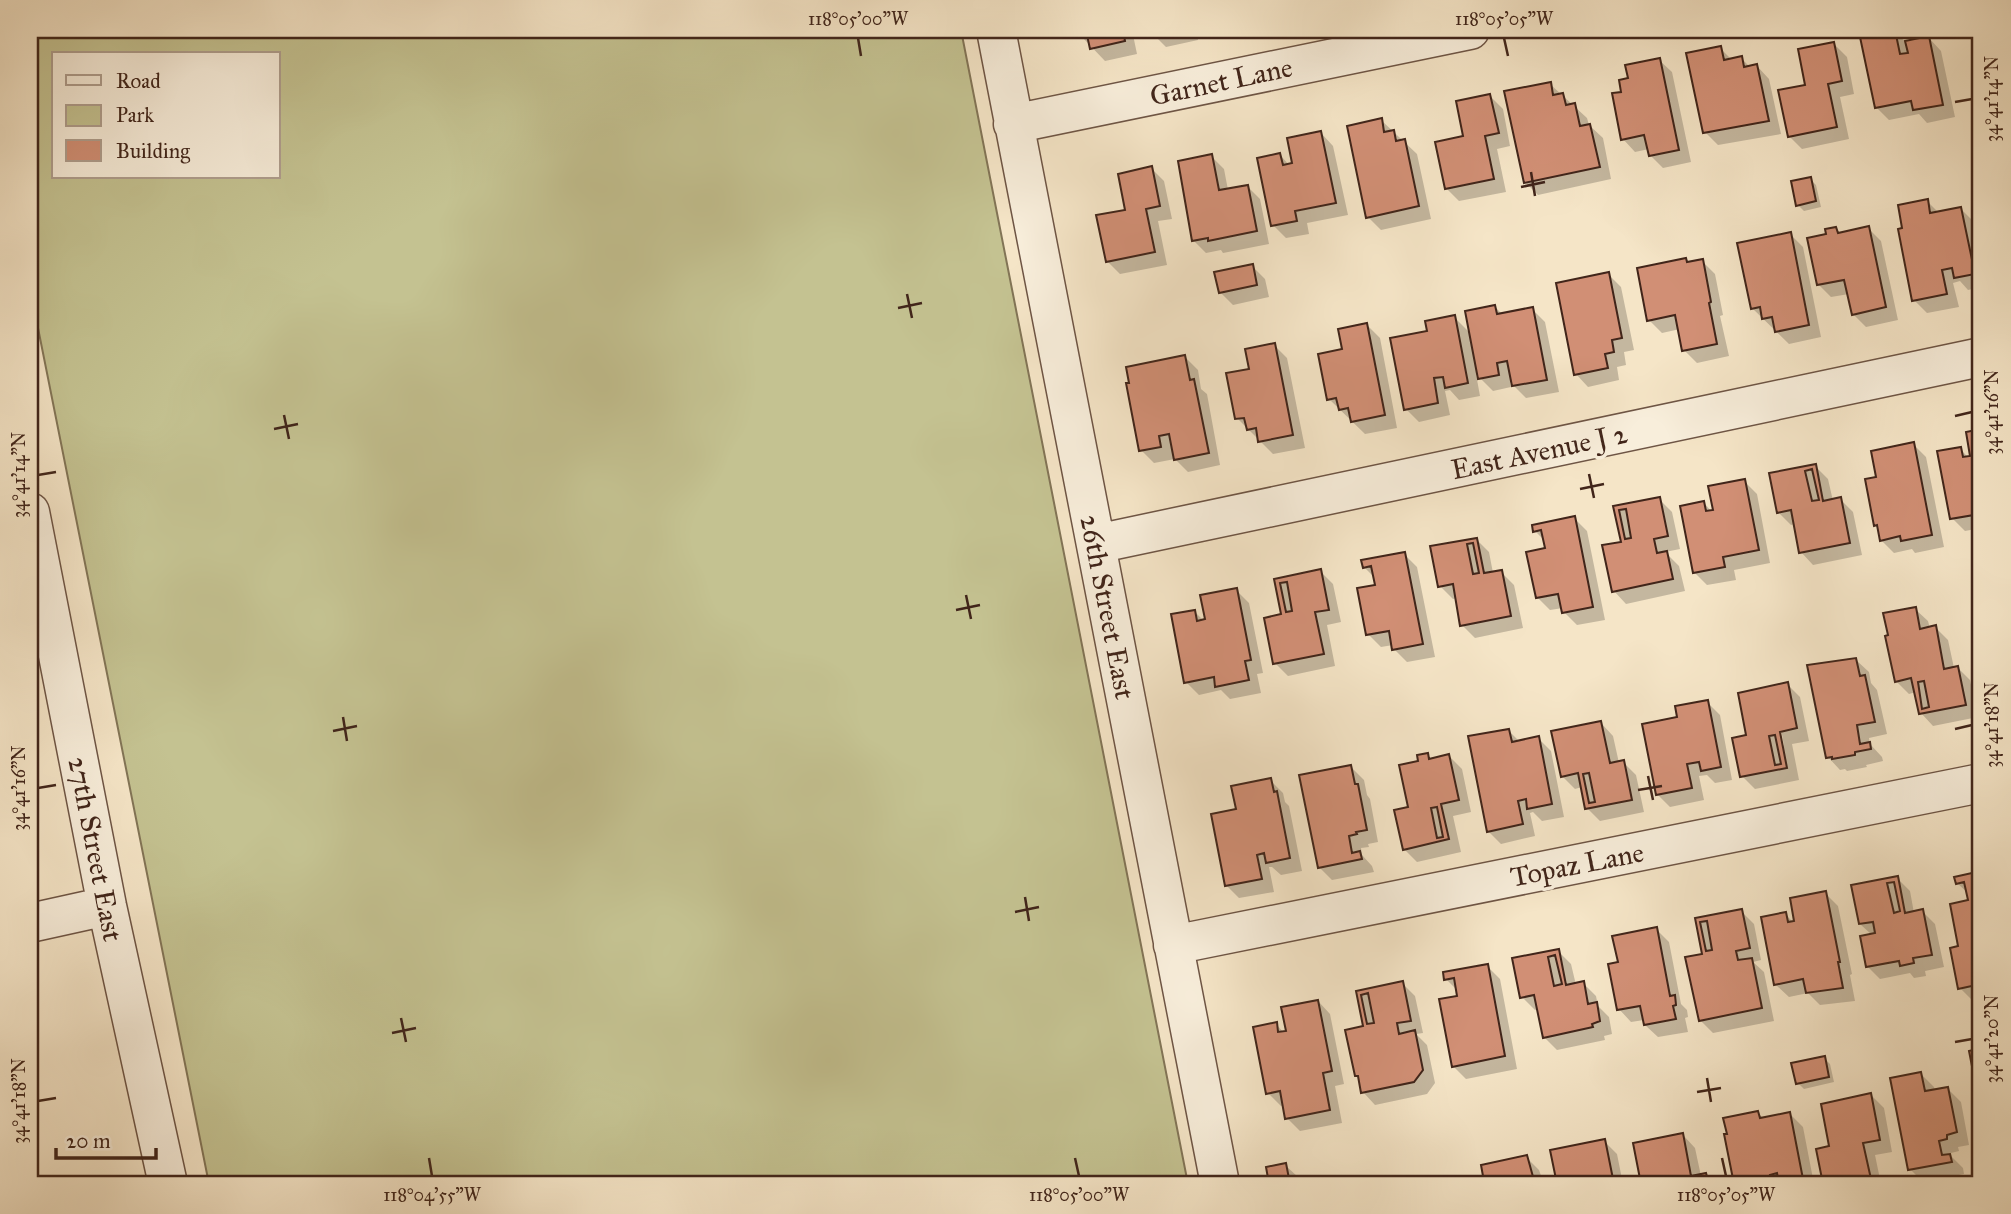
<svg xmlns="http://www.w3.org/2000/svg" width="2011" height="1214" font-family="'IM FELL Great Primer',serif">
<style>
.green{fill:#c4c291;stroke:#827456;stroke-width:2;fill-rule:evenodd}
.shadow{fill:#0003;fill-rule:evenodd}
.building{fill:#d18f75;stroke:#41251a;stroke-width:2;fill-rule:evenodd}
.lines{fill:none;stroke-linecap:round;stroke-linejoin:round}
.minor-casing{stroke:#6e5545;stroke-width:41}
.minor{stroke:#f8eedb;stroke-width:38}
.ticks{fill:none;stroke:#41251a;stroke-width:2.5}
.labels{text-anchor:middle;stroke-width:7;stroke-linejoin:round;paint-order:stroke}
.street-label{font-size:28px;fill:#41251a;stroke:#f8eedb}
.neatline{fill:none;stroke:#41251a;stroke-width:2.5}
.ticks-label{font-size:18px;text-anchor:middle;fill:#41251a}
</style>
<rect width="100%" height="100%" fill="#f5e5c7"/>
<filter id="stains"><feTurbulence type="fractalNoise" baseFrequency=".00286" numOctaves="4"/><feColorMatrix values="0 0 0 0 .2 0 0 0 0 .09 0 0 0 0 .02 0 0 0 .5 -.17"/></filter>
<radialGradient id="worn" r=".72"><stop offset=".6" stop-color="#630" stop-opacity="0"/><stop offset="1" stop-color="#630" stop-opacity=".3"/></radialGradient>
<path class="green" d="M 30,30 L 961,30 L 1188,1184 L 209,1184 L 30,288 ZM 54,54 L 278,54 L 278,177 L 54,177 Z"/>
<path class="shadow" d="M 1072,30 L 1132,30 L 1137,54 L 1105,61 L 1083,38 L 1081,38 Z
M 1152,30 L 1196,30 L 1198,40 L 1166,47 L 1153,34 Z
M 1895,31 L 1906,43 L 1929,38 L 1941,51 L 1955,117 L 1927,123 L 1919,114 L 1889,120 L 1876,107 Z
M 1834,44 L 1847,57 L 1854,94 L 1840,97 L 1849,139 L 1802,149 L 1789,136 L 1807,86 Z
M 1720,48 L 1732,60 L 1741,58 L 1750,67 L 1757,66 L 1769,79 L 1781,134 L 1718,145 L 1705,132 Z
M 1659,60 L 1672,72 L 1691,162 L 1663,168 L 1650,155 L 1649,149 L 1635,152 L 1623,139 L 1623,93 L 1631,79 Z
M 1550,84 L 1587,118 L 1589,125 L 1603,138 L 1611,179 L 1538,195 L 1525,182 Z
M 1490,96 L 1503,109 L 1510,146 L 1497,149 L 1506,192 L 1459,201 L 1446,188 L 1465,138 Z
M 1381,120 L 1417,154 L 1431,219 L 1381,230 L 1368,217 Z
M 1321,133 L 1333,146 L 1348,215 L 1307,223 L 1309,234 L 1286,238 L 1273,225 L 1280,155 L 1290,166 Z
M 1211,156 L 1224,169 L 1228,190 L 1247,186 L 1260,199 L 1269,244 L 1223,253 L 1221,250 L 1206,253 L 1193,240 Z
M 1151,168 L 1164,181 L 1172,219 L 1158,221 L 1167,265 L 1120,274 L 1107,261 L 1127,211 Z
M 1810,179 L 1816,185 L 1821,207 L 1804,211 L 1798,205 Z
M 1927,201 L 1939,213 L 1961,209 L 1974,222 L 1981,259 L 1981,287 L 1968,290 L 1960,281 L 1953,283 L 1959,307 L 1927,313 L 1914,300 Z
M 1868,228 L 1881,241 L 1898,320 L 1866,327 L 1853,314 L 1849,294 L 1831,297 L 1818,284 L 1828,236 L 1836,229 L 1841,234 Z
M 1790,234 L 1803,247 L 1821,337 L 1789,344 L 1752,308 Z
M 1685,260 L 1689,264 L 1702,261 L 1715,274 L 1723,315 L 1720,316 L 1729,356 L 1697,363 L 1684,350 L 1680,329 L 1662,333 L 1649,320 Z
M 1252,266 L 1265,279 L 1269,297 L 1233,305 L 1220,292 Z
M 1608,274 L 1621,287 L 1634,350 L 1624,352 L 1626,365 L 1617,367 L 1619,380 L 1588,387 L 1576,374 Z
M 1495,307 L 1503,315 L 1532,309 L 1545,322 L 1559,392 L 1526,398 L 1510,382 L 1511,387 L 1493,391 L 1476,374 L 1480,396 L 1459,400 L 1450,390 L 1445,391 L 1450,415 L 1419,422 L 1406,409 L 1429,332 L 1454,317 L 1471,334 Z
M 1367,325 L 1380,338 L 1397,428 L 1365,434 L 1329,399 L 1344,350 Z
M 1274,345 L 1287,358 L 1305,448 L 1273,454 L 1237,418 L 1251,370 Z
M 1185,357 L 1198,370 L 1201,389 L 1207,394 L 1220,465 L 1188,472 L 1175,459 L 1154,463 L 1141,450 Z
M 1981,431 L 1981,528 L 1965,531 L 1952,518 L 1960,449 L 1969,458 L 1972,457 L 1968,434 Z
M 1913,444 L 1926,457 L 1944,547 L 1915,553 L 1912,549 L 1894,553 L 1881,540 L 1879,528 L 1876,525 L 1878,479 Z
M 1815,466 L 1828,479 L 1833,501 L 1840,499 L 1853,512 L 1862,555 L 1813,565 L 1801,552 L 1795,524 L 1791,525 L 1778,512 L 1771,475 Z
M 1744,481 L 1757,494 L 1770,563 L 1734,570 L 1736,580 L 1707,585 L 1694,572 L 1704,503 L 1712,512 Z
M 1659,499 L 1672,512 L 1680,549 L 1665,552 L 1679,566 L 1685,591 L 1626,604 L 1614,591 L 1623,543 L 1615,508 Z
M 1574,518 L 1587,531 L 1605,620 L 1577,625 L 1564,612 L 1563,608 L 1550,610 L 1537,597 L 1547,550 L 1545,541 L 1535,531 Z
M 1476,539 L 1489,552 L 1493,573 L 1501,572 L 1514,585 L 1523,628 L 1475,638 L 1462,625 L 1457,598 L 1453,599 L 1440,586 L 1432,548 Z
M 1404,554 L 1417,567 L 1435,657 L 1407,662 L 1394,649 L 1393,645 L 1381,647 L 1368,634 L 1377,586 L 1375,578 L 1364,567 Z
M 1320,571 L 1333,584 L 1341,622 L 1327,625 L 1335,666 L 1288,676 L 1275,663 L 1284,616 L 1276,580 Z
M 1236,590 L 1249,603 L 1263,673 L 1257,674 L 1261,693 L 1230,699 L 1221,690 L 1199,695 L 1186,682 L 1195,612 L 1204,621 Z
M 1915,609 L 1928,621 L 1930,629 L 1935,627 L 1948,640 L 1954,668 L 1957,667 L 1970,680 L 1978,717 L 1933,726 L 1921,713 L 1916,692 L 1909,694 L 1896,681 Z
M 1856,660 L 1869,672 L 1871,683 L 1877,690 L 1887,734 L 1869,738 L 1870,744 L 1882,757 L 1883,761 L 1866,765 L 1867,767 L 1847,771 L 1845,769 L 1840,770 L 1828,757 Z
M 1787,684 L 1800,697 L 1809,741 L 1792,744 L 1799,780 L 1755,789 L 1742,776 L 1748,736 ZM 1780,723 L 1784,746 L 1780,742 Z
M 1707,702 L 1720,715 L 1732,780 L 1715,783 L 1707,775 L 1699,776 L 1704,800 L 1670,807 L 1657,794 L 1679,718 Z
M 1601,723 L 1613,736 L 1619,763 L 1623,762 L 1636,775 L 1644,812 L 1600,821 L 1587,808 L 1582,787 L 1575,789 L 1562,776 Z
M 1508,730 L 1520,742 L 1538,738 L 1551,751 L 1564,817 L 1542,821 L 1533,812 L 1530,813 L 1535,836 L 1501,844 L 1488,831 Z
M 1428,755 L 1432,760 L 1449,756 L 1462,769 L 1471,812 L 1453,816 L 1461,852 L 1417,862 L 1404,849 L 1410,808 L 1421,762 Z
M 1351,767 L 1364,780 L 1367,795 L 1370,799 L 1378,842 L 1368,844 L 1369,847 L 1361,848 L 1362,855 L 1372,866 L 1374,872 L 1332,880 L 1319,867 Z
M 1270,780 L 1283,793 L 1285,802 L 1289,806 L 1302,871 L 1281,875 L 1272,867 L 1269,867 L 1274,892 L 1239,898 L 1227,886 L 1238,811 Z
M 1981,873 L 1981,999 L 1973,1001 L 1960,988 L 1960,948 L 1970,901 L 1969,894 L 1957,883 L 1956,878 Z
M 1897,878 L 1910,891 L 1914,913 L 1922,911 L 1935,924 L 1944,967 L 1925,971 L 1926,976 L 1914,978 L 1910,973 L 1880,979 L 1867,966 L 1872,935 L 1860,924 L 1853,887 Z
M 1825,893 L 1838,906 L 1852,974 L 1850,975 L 1855,1001 L 1820,1005 L 1808,993 L 1789,997 L 1776,985 L 1785,914 L 1797,926 Z
M 1741,911 L 1754,924 L 1761,960 L 1753,962 L 1764,972 L 1774,1021 L 1713,1033 L 1700,1020 L 1704,955 L 1697,919 Z
M 1656,929 L 1669,942 L 1681,1004 L 1687,1010 L 1688,1017 L 1685,1018 L 1688,1032 L 1658,1037 L 1645,1025 L 1644,1020 L 1631,1022 L 1619,1009 Z
M 1558,951 L 1571,964 L 1576,985 L 1583,983 L 1596,996 L 1598,1006 L 1609,1017 L 1612,1034 L 1604,1036 L 1605,1040 L 1557,1050 L 1544,1037 L 1538,1009 L 1535,1010 L 1522,997 L 1514,960 Z
M 1487,966 L 1500,979 L 1517,1069 L 1466,1079 L 1453,1066 L 1459,997 L 1458,991 L 1446,979 Z
M 1402,983 L 1415,996 L 1423,1033 L 1416,1034 L 1427,1045 L 1435,1083 L 1427,1094 L 1375,1105 L 1363,1092 L 1360,1079 L 1357,1076 L 1365,1028 L 1358,992 Z
M 1318,1001 L 1330,1014 L 1344,1084 L 1335,1086 L 1342,1123 L 1300,1131 L 1287,1118 L 1285,1105 L 1281,1106 L 1268,1093 L 1276,1024 L 1284,1033 Z
M 1824,1058 L 1830,1064 L 1834,1082 L 1804,1089 L 1798,1083 Z
M 1921,1074 L 1934,1087 L 1935,1091 L 1948,1089 L 1961,1102 L 1969,1145 L 1958,1147 L 1959,1151 L 1951,1153 L 1952,1157 L 1963,1168 L 1964,1174 L 1923,1182 L 1910,1169 Z
M 1871,1095 L 1884,1108 L 1892,1152 L 1875,1155 L 1881,1184 L 1825,1184 L 1818,1150 L 1831,1147 Z
M 1758,1113 L 1764,1119 L 1790,1114 L 1803,1127 L 1814,1184 L 1735,1184 L 1726,1136 Z
M 1683,1135 L 1695,1148 L 1701,1176 L 1706,1175 L 1715,1184 L 1643,1184 L 1635,1144 Z
M 1604,1141 L 1617,1154 L 1623,1184 L 1559,1184 L 1553,1151 Z
M 1526,1157 L 1539,1170 L 1544,1184 L 1470,1184 L 1470,1181 L 1485,1177 Z
M 1285,1165 L 1298,1177 L 1299,1184 L 1271,1184 L 1268,1168 Z"/>
<path class="building" d="M 1078,30 L 1123,30 L 1125,41 L 1090,49 L 1087,35 L 1079,36 Z
M 1895,30 L 1900,54 L 1908,53 L 1905,41 L 1929,36 L 1943,105 L 1913,110 L 1911,101 L 1875,108 L 1860,37 Z
M 1834,42 L 1842,81 L 1828,84 L 1837,127 L 1788,137 L 1778,90 L 1805,85 L 1798,49 Z
M 1721,46 L 1724,60 L 1742,56 L 1744,67 L 1757,64 L 1769,121 L 1703,133 L 1686,53 Z
M 1660,58 L 1679,150 L 1649,156 L 1644,135 L 1621,140 L 1612,93 L 1621,92 L 1619,80 L 1628,78 L 1625,65 Z
M 1551,82 L 1553,95 L 1563,93 L 1566,105 L 1575,103 L 1580,126 L 1590,124 L 1600,167 L 1524,183 L 1504,91 Z
M 1490,94 L 1499,133 L 1485,136 L 1494,179 L 1445,189 L 1435,142 L 1463,136 L 1456,101 Z
M 1382,118 L 1384,132 L 1394,130 L 1396,141 L 1405,139 L 1419,206 L 1366,218 L 1347,126 Z
M 1321,131 L 1336,203 L 1295,211 L 1297,221 L 1271,226 L 1257,158 L 1280,153 L 1283,165 L 1292,163 L 1287,138 Z
M 1212,154 L 1219,190 L 1248,185 L 1257,231 L 1208,241 L 1208,238 L 1192,241 L 1178,161 Z
M 1152,166 L 1160,206 L 1146,209 L 1155,252 L 1106,262 L 1096,215 L 1125,210 L 1118,174 Z
M 1811,177 L 1816,201 L 1796,206 L 1791,181 Z
M 1928,199 L 1930,213 L 1961,207 L 1975,274 L 1954,278 L 1952,268 L 1942,270 L 1947,294 L 1912,301 L 1898,229 L 1902,228 L 1898,205 Z
M 1869,226 L 1886,307 L 1852,315 L 1844,280 L 1817,285 L 1807,238 L 1826,234 L 1825,229 L 1836,227 L 1838,233 Z
M 1791,232 L 1809,325 L 1775,332 L 1772,317 L 1762,319 L 1760,307 L 1751,309 L 1737,243 Z
M 1686,258 L 1687,262 L 1703,259 L 1711,302 L 1709,303 L 1717,344 L 1682,351 L 1675,315 L 1647,321 L 1637,268 Z
M 1253,264 L 1257,285 L 1219,293 L 1214,272 Z
M 1609,272 L 1622,338 L 1612,340 L 1614,352 L 1605,354 L 1608,368 L 1574,375 L 1556,283 Z
M 1495,305 L 1497,314 L 1533,307 L 1547,380 L 1512,386 L 1507,361 L 1497,363 L 1499,375 L 1478,379 L 1465,311 Z
M 1455,315 L 1468,383 L 1445,388 L 1443,377 L 1434,378 L 1438,403 L 1404,410 L 1390,338 L 1427,331 L 1425,321 Z
M 1367,323 L 1385,415 L 1351,422 L 1348,408 L 1339,410 L 1336,398 L 1327,400 L 1318,354 L 1342,349 L 1338,329 Z
M 1275,343 L 1293,435 L 1258,442 L 1256,428 L 1247,430 L 1244,418 L 1235,419 L 1226,373 L 1249,369 L 1245,349 Z
M 1185,355 L 1190,380 L 1194,379 L 1209,453 L 1174,460 L 1169,434 L 1159,436 L 1161,447 L 1139,451 L 1126,383 L 1129,383 L 1126,367 Z
M 1981,429 L 1981,518 L 1980,514 L 1950,519 L 1937,451 L 1961,447 L 1963,457 L 1970,456 L 1966,432 Z
M 1914,442 L 1932,535 L 1901,541 L 1900,536 L 1880,541 L 1877,525 L 1874,526 L 1865,479 L 1876,477 L 1871,451 Z
M 1816,464 L 1823,501 L 1841,497 L 1850,543 L 1799,553 L 1791,510 L 1777,513 L 1769,473 ZM 1812,469 L 1819,500 L 1812,501 L 1805,471 Z
M 1745,479 L 1759,550 L 1723,557 L 1725,567 L 1693,573 L 1680,506 L 1704,501 L 1706,511 L 1713,510 L 1708,486 Z
M 1660,497 L 1668,536 L 1654,539 L 1657,553 L 1667,551 L 1673,579 L 1612,592 L 1602,545 L 1621,542 L 1613,506 ZM 1626,509 L 1631,538 L 1625,539 L 1619,510 Z
M 1575,516 L 1593,607 L 1562,613 L 1558,594 L 1536,598 L 1526,552 L 1545,548 L 1541,530 L 1533,532 L 1532,525 Z
M 1477,538 L 1484,573 L 1502,570 L 1511,616 L 1460,626 L 1453,584 L 1438,587 L 1430,546 ZM 1473,543 L 1479,573 L 1473,574 L 1467,544 Z
M 1405,552 L 1423,644 L 1392,650 L 1389,631 L 1366,635 L 1357,588 L 1375,585 L 1371,566 L 1363,568 L 1361,560 Z
M 1321,569 L 1329,610 L 1315,612 L 1324,654 L 1273,664 L 1264,618 L 1281,614 L 1274,579 ZM 1287,582 L 1292,611 L 1286,612 L 1280,583 Z
M 1237,588 L 1251,660 L 1245,661 L 1249,680 L 1215,687 L 1214,677 L 1184,683 L 1171,614 L 1195,610 L 1197,621 L 1205,619 L 1200,595 Z
M 1916,607 L 1920,629 L 1936,625 L 1944,669 L 1958,666 L 1966,705 L 1919,714 L 1911,678 L 1895,682 L 1885,636 L 1888,635 L 1883,613 ZM 1924,681 L 1929,707 L 1922,709 L 1918,682 Z
M 1978,614 L 1981,614 L 1981,652 L 1977,628 L 1981,627 Z
M 1856,658 L 1860,676 L 1865,675 L 1875,722 L 1857,725 L 1860,744 L 1870,742 L 1871,749 L 1855,752 L 1855,755 L 1832,759 L 1832,757 L 1826,758 L 1807,665 Z
M 1788,682 L 1797,728 L 1780,732 L 1787,768 L 1740,777 L 1732,738 L 1746,735 L 1738,693 ZM 1775,735 L 1781,764 L 1775,765 L 1769,736 Z
M 1708,700 L 1721,767 L 1701,771 L 1699,762 L 1687,764 L 1692,788 L 1656,795 L 1642,724 L 1677,717 L 1675,706 Z
M 1601,721 L 1610,763 L 1624,760 L 1632,800 L 1585,809 L 1578,773 L 1561,777 L 1551,731 ZM 1589,773 L 1595,802 L 1589,803 L 1583,774 Z
M 1509,729 L 1512,742 L 1539,736 L 1552,804 L 1527,809 L 1526,799 L 1518,801 L 1523,824 L 1487,832 L 1468,736 Z
M 1428,753 L 1429,759 L 1449,754 L 1459,800 L 1441,804 L 1449,839 L 1403,850 L 1394,810 L 1408,807 L 1399,765 L 1418,761 L 1417,755 ZM 1437,807 L 1443,837 L 1437,838 L 1431,808 Z
M 1351,765 L 1355,784 L 1358,784 L 1367,830 L 1356,832 L 1357,834 L 1349,836 L 1352,853 L 1360,851 L 1362,859 L 1318,868 L 1299,775 Z
M 1271,778 L 1274,792 L 1277,791 L 1290,858 L 1266,863 L 1264,853 L 1257,855 L 1262,879 L 1225,886 L 1211,814 L 1236,809 L 1231,786 Z
M 1981,871 L 1981,984 L 1958,989 L 1950,948 L 1958,946 L 1950,904 L 1968,900 L 1964,882 L 1956,884 L 1954,877 Z
M 1898,876 L 1905,913 L 1923,909 L 1932,955 L 1913,958 L 1914,963 L 1900,966 L 1899,961 L 1866,967 L 1860,936 L 1875,933 L 1873,922 L 1859,924 L 1851,885 ZM 1894,882 L 1900,911 L 1894,913 L 1887,883 Z
M 1826,891 L 1840,962 L 1838,962 L 1843,988 L 1806,993 L 1803,979 L 1774,985 L 1761,917 L 1786,912 L 1788,922 L 1794,921 L 1790,898 Z
M 1742,909 L 1750,948 L 1736,951 L 1738,960 L 1752,958 L 1762,1008 L 1699,1021 L 1685,957 L 1702,954 L 1695,918 ZM 1707,921 L 1712,950 L 1706,951 L 1700,922 Z
M 1657,927 L 1670,996 L 1675,995 L 1676,1005 L 1673,1006 L 1676,1019 L 1644,1025 L 1640,1006 L 1617,1010 L 1608,964 L 1618,962 L 1612,936 Z
M 1559,949 L 1566,985 L 1584,981 L 1588,1004 L 1597,1002 L 1600,1021 L 1592,1024 L 1593,1027 L 1543,1038 L 1534,995 L 1520,998 L 1512,958 ZM 1555,955 L 1562,984 L 1554,986 L 1548,957 Z
M 1488,964 L 1505,1056 L 1452,1067 L 1439,999 L 1457,996 L 1454,978 L 1444,980 L 1443,972 Z
M 1403,981 L 1411,1021 L 1397,1023 L 1399,1034 L 1415,1030 L 1423,1070 L 1414,1082 L 1361,1093 L 1358,1076 L 1355,1076 L 1345,1030 L 1363,1026 L 1356,991 ZM 1368,993 L 1374,1023 L 1367,1024 L 1361,995 Z
M 1318,1000 L 1332,1071 L 1323,1073 L 1330,1110 L 1285,1119 L 1280,1091 L 1266,1094 L 1253,1027 L 1277,1022 L 1278,1032 L 1286,1031 L 1281,1007 Z
M 1981,1048 L 1981,1096 L 1978,1097 L 1969,1051 Z
M 1825,1056 L 1829,1077 L 1796,1084 L 1791,1063 Z
M 1921,1072 L 1925,1091 L 1948,1087 L 1957,1132 L 1947,1135 L 1947,1139 L 1939,1141 L 1942,1155 L 1950,1154 L 1952,1162 L 1908,1170 L 1890,1078 Z
M 1871,1093 L 1880,1140 L 1863,1143 L 1871,1179 L 1843,1184 L 1823,1184 L 1816,1149 L 1829,1146 L 1821,1104 Z
M 1758,1111 L 1760,1118 L 1790,1112 L 1803,1179 L 1779,1184 L 1777,1173 L 1770,1175 L 1772,1184 L 1734,1184 L 1724,1134 L 1727,1134 L 1723,1118 Z
M 1683,1133 L 1691,1176 L 1706,1173 L 1709,1184 L 1641,1184 L 1633,1143 Z
M 1605,1139 L 1614,1184 L 1557,1184 L 1550,1150 Z
M 1527,1155 L 1535,1184 L 1469,1184 L 1468,1179 L 1483,1176 L 1481,1165 Z
M 1286,1163 L 1290,1184 L 1269,1184 L 1266,1167 Z
M 1433,1177 L 1435,1184 L 1395,1184 L 1402,1183 L 1402,1180 L 1407,1179 L 1408,1182 Z"/>
<g class="lines">
<defs>
<path id="minor" d="M 996,30 L 1220,1184
M 1013,124 L 1470,30
M 30,512 L 107,906 L 168,1184
M 1096,544 L 1981,357
M 30,923 L 107,906
M 1173,945 L 1981,783"/>
</defs>
<use href="#minor" class="minor-casing"/>
<use href="#minor" class="minor"/>
</g>
<path class="ticks" d="M 858,38 L 861,56M 1504,38 L 1508,56M 1955,102 L 1972,99M 1531,172 L 1535,196M 1521,187 L 1545,182M 907,294 L 912,318M 898,308 L 922,303M 284,415 L 289,439M 1955,416 L 1972,412M 274,429 L 298,424M 1589,474 L 1594,498M 38,475 L 56,472M 1580,489 L 1604,484M 966,595 L 971,619M 956,610 L 980,605M 343,717 L 347,741M 1955,729 L 1972,725M 333,731 L 357,726M 1648,776 L 1653,800M 38,788 L 56,785M 1638,790 L 1662,786M 1025,897 L 1029,921M 1015,912 L 1039,907M 401,1018 L 406,1042M 392,1033 L 416,1028M 1955,1042 L 1972,1039M 1707,1078 L 1711,1102M 1697,1092 L 1721,1088M 38,1101 L 56,1098M 429,1158 L 432,1176M 1075,1158 L 1079,1176M 1722,1158 L 1726,1176"/>
<g class="labels">
<g class="street-label">
<text transform="translate(1221 81) rotate(-12)" y="10">Garnet Lane</text>
<text transform="translate(1539 451) rotate(-12)" y="10">East Avenue J 2</text>
<text transform="translate(1108 607) rotate(79)" y="10">26th Street East</text>
<text transform="translate(96 849) rotate(79)" y="10">27th Street East</text>
<text transform="translate(1577 864) rotate(-11)" y="10">Topaz Lane</text>
</g>
</g>
<rect width="2011" height="1214" fill="none" stroke="#f5e5c7" stroke-width="77"/>
<rect x="52" y="52" width="228" height="126" fill="#f8eedb" stroke="#af9e8e" stroke-width="2"/>
<rect x="66" y="75" width="35" height="10" fill="#f8eedb" stroke="#af9e8e" stroke-width="2"/>
<text x="116" y="88" font-size="21" fill="#41251a">Road</text>
<rect x="66" y="105" width="35" height="21" fill="#c4c291" stroke="#af9e8e" stroke-width="2"/>
<text x="116" y="122" font-size="21" fill="#41251a">Park</text>
<rect x="66" y="140" width="35" height="21" fill="#d18f75" stroke="#af9e8e" stroke-width="2"/>
<text x="116" y="158" font-size="21" fill="#41251a">Building</text>
<path d="M56 1148v10h100v-10" fill="none" stroke="#41251a" stroke-width="3.5"/>
<text x="66" y="1148" font-size="21" fill="#41251a" stroke="#f8eedb" stroke-width="5" paint-order="stroke">20 m</text>
<rect x="38" y="38" width="1934" height="1138" class="neatline"/>
<g class="ticks-label">
<text x="858" y="25">118°05'00"W</text>
<text x="1504" y="25">118°05'05"W</text>
<text transform="translate(1992 99) rotate(-90)" y="6">34°41'14"N</text>
<text transform="translate(1992 412) rotate(-90)" y="6">34°41'16"N</text>
<text transform="translate(19 475) rotate(-90)" y="6">34°41'14"N</text>
<text transform="translate(1992 725) rotate(-90)" y="6">34°41'18"N</text>
<text transform="translate(19 788) rotate(-90)" y="6">34°41'16"N</text>
<text transform="translate(1992 1039) rotate(-90)" y="6">34°41'20"N</text>
<text transform="translate(19 1101) rotate(-90)" y="6">34°41'18"N</text>
<text x="432" y="1201">118°04'55"W</text>
<text x="1079" y="1201">118°05'00"W</text>
<text x="1726" y="1201">118°05'05"W</text>
</g>
<rect width="100%" height="100%" filter="url(#stains)"/>
<rect width="100%" height="100%" fill="url(#worn)"/>
</svg>
